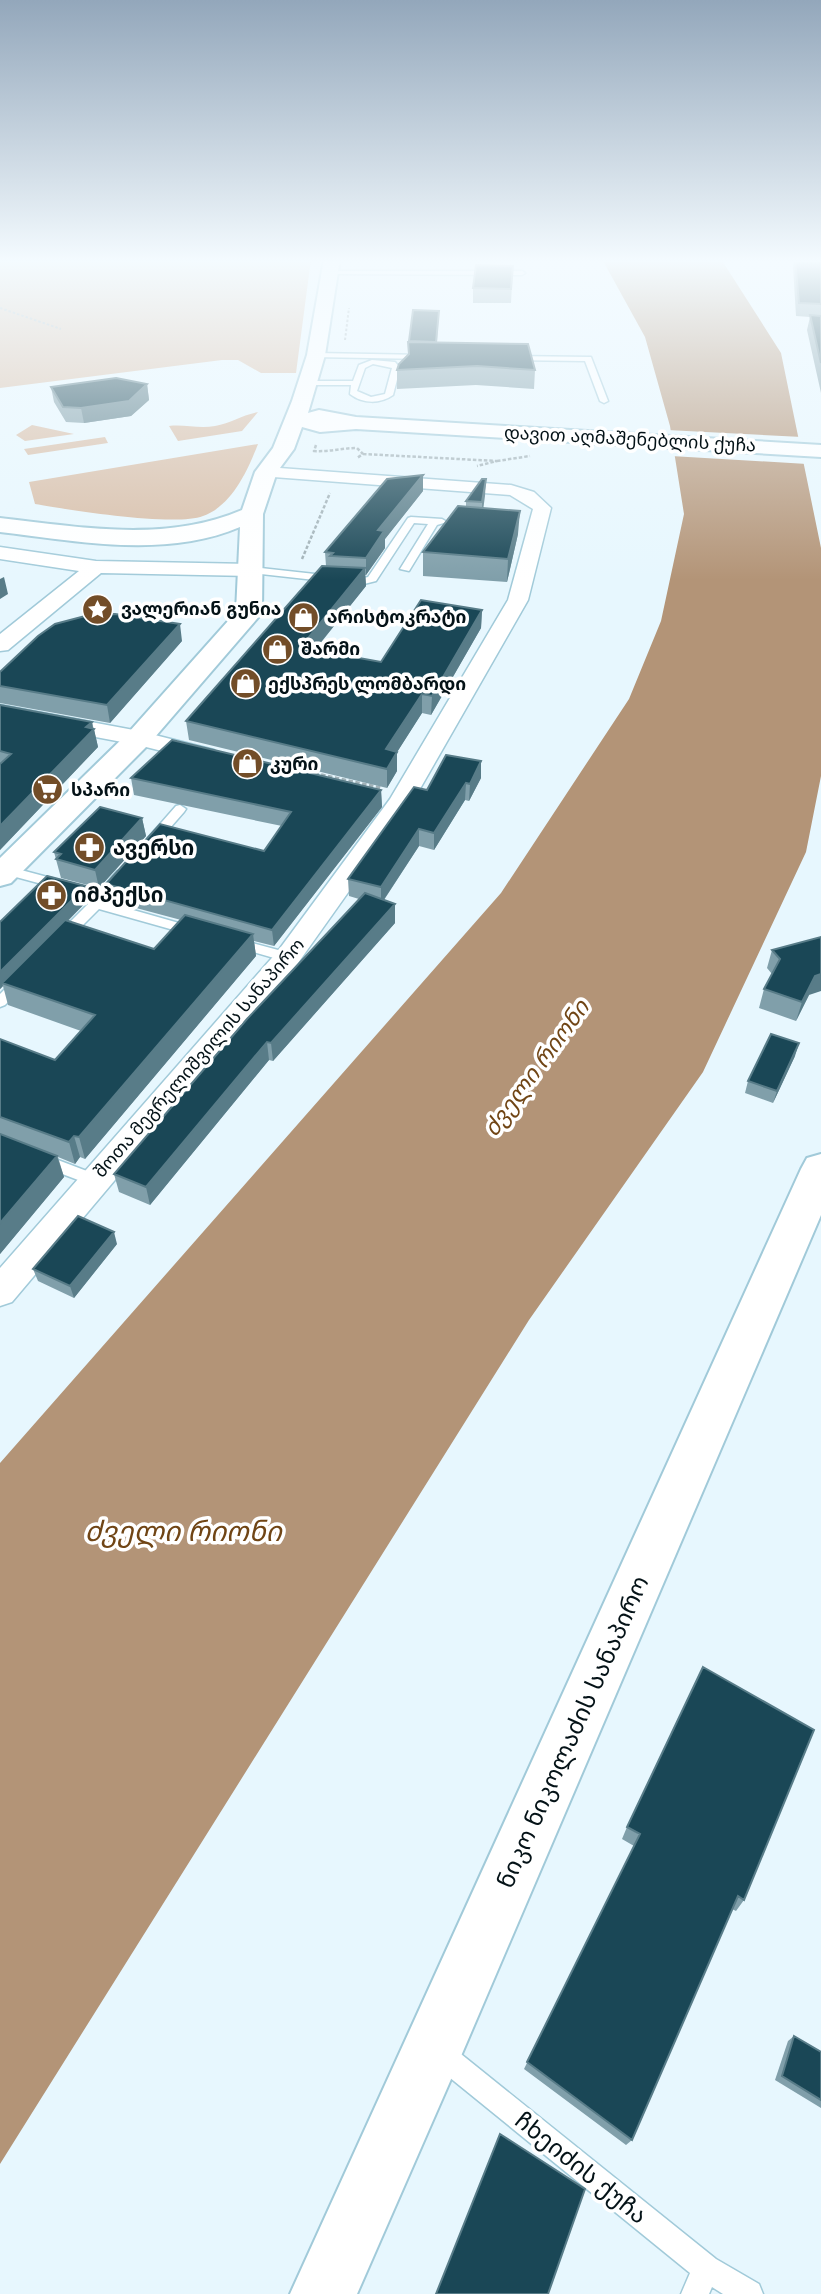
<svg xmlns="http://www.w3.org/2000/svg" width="821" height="2294" font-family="Mulish,'Noto Sans Georgian',sans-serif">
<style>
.green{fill:#d7bca5}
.water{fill:#b39477}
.pier{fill:#e7f7fe}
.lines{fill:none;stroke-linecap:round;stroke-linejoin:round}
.lane-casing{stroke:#a1cad9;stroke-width:3}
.street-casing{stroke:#a1cad9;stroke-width:3}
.secondary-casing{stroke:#a1cad9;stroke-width:4}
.path-far2{stroke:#a1b1b7;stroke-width:2;stroke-dasharray:2.5 2;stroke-linecap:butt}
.path-far1{stroke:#a1b1b7;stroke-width:2.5;stroke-dasharray:3.5 2;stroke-linecap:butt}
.path{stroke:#a1b1b7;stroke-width:3.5;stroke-dasharray:4.5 2.5;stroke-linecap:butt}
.lane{fill:#fff;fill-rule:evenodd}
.street{fill:#fff;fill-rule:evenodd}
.secondary{fill:#fff;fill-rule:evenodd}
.wall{fill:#809faa}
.shaded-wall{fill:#587c88}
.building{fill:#1a4756;stroke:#587c88;stroke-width:2}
.labels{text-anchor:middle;stroke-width:7;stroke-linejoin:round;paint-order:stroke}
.far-street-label{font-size:18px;fill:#041217;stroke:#fff}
.far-poi-label{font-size:18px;font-weight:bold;fill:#041217;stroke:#fff;text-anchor:start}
.poi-label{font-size:21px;font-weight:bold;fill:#041217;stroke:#fff;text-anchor:start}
.water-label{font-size:23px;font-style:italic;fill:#704515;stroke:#fff}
.near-street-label{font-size:24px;fill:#041217;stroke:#fff}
.near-water-label{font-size:28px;font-style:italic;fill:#704515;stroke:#fff}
</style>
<rect width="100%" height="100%" fill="#e7f7fe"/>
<path class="green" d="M 0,259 L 311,259 L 296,373 L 261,373 L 238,360 L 222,360 L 0,388 Z
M 258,412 L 242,431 L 178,441 L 169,426 C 184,424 199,429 215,426 C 231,423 242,415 258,412 Z
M 32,425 L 74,434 L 25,441 L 16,435 Z
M 105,437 L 108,443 L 28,455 L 24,449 Z
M 258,444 C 248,470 232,506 203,516 C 174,527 70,510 35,504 L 29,482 Z"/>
<path class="water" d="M 602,259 L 721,259 L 781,353 L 821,548 L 821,776 L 806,852 L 703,1072 L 529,1320 L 0,2164 L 0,1463 L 501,893 L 629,699 L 661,621 L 684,514 L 670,426 L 645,337 Z"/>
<path class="pier" d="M 667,430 L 802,437 L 807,464 L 671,456 Z"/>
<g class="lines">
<defs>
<path id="lane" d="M 331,271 L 522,271 L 525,273 L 522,275 L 329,274 Z
M 316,353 L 426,355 L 430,357 L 426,359 L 313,357 Z
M 511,356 L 591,357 L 608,401 L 604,403 L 600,401 L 585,361 L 508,360 Z
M 372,360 L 395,362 L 400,368 L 393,395 C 380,404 363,404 350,394 L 351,385 L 307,385 L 303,383 L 307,381 L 353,381 L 359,365 ZM 373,364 L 392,368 L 385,394 L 371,397 L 357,391 L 365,368 Z
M 411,517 L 442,519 L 447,522 L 437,525 L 409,571 L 400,569 L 428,524 L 414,523 L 376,581 L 360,585 L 251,573 L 246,570 L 251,567 L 360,579 L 368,577 L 408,518 Z
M 180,805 L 186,809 L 184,812 L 155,845 L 147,845 L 147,839 L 176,806 Z
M 6,866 L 100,891 L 117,871 L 127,871 L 127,877 L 105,902 L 200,929 L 202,932 L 195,936 L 99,909 L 68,940 L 58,940 L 56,937 L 58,934 L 94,898 L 1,873 L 0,869 Z
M 237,939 L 293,954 L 295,957 L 288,962 L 232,946 L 230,943 L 232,940 Z
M 21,976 L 26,978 L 28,981 L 26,984 L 5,1005 L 0,1007 L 0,994 L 16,978 Z
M 42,1154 L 100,1176 L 102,1180 L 100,1184 L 94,1186 L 36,1164 L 34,1160 L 36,1156 Z
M 442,2043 L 451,2046 L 716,2259 L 759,2284 L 763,2294 L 723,2294 L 712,2287 L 709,2294 L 681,2294 L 690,2273 L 433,2064 L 430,2055 L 433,2046 Z"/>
<path id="street" d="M 266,467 L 511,485 L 534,492 L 551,508 L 528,600 L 413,801 L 298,963 L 12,1302 L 0,1306 L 0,1268 L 278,951 L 390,799 L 508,600 L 533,509 L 510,495 L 260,476 L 257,472 Z
M 0,547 L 96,561 L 251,564 L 258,566 L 261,570 L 258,574 L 251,576 L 101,573 L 8,650 L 0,651 L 0,634 L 79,571 L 0,559 Z
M 0,705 L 139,731 L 214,750 L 218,755 L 214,760 L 206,762 L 138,745 L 0,719 Z"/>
<path id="secondary" d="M 324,259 L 340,259 L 325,355 L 308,413 L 319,410 L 356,417 L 821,445 L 821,457 L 356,429 L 320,432 L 302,427 L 294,449 L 277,472 L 263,514 L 262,613 L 149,744 L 11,883 L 0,886 L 0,858 L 129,732 L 236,612 L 240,527 C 165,559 77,541 0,532 L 0,518 C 82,527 164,543 242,510 L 255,472 L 273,448 L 292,401 L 307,355 Z
M 821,1154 L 821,1215 L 455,2070 L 357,2294 L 290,2294 L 801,1169 L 807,1158 Z"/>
</defs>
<use href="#lane" class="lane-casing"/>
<use href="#street" class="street-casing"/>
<use href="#secondary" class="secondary-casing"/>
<path class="path-far2" d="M 0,308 L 61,329
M 345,340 L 349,308"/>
<path class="path-far1" d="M 316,445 L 314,451 C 330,452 342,448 357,448 L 363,454 L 357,458
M 363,454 L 497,461 L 477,466
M 497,461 L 530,456
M 302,559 L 330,493"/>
<path class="path" d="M 280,766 L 381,788"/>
<use href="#lane" class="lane"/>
<use href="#street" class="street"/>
<use href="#secondary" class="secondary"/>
</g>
<path class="wall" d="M 794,259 L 821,259 L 821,393 L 807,330 L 810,317 L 796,316 L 793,266 Z
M 513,266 L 511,303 L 473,303 L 473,288 Z
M 439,311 L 437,343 L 535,370 L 534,389 L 476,385 L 397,389 L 397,370 L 408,355 L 408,342 L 409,342 Z
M 147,384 L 149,400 L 131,416 L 84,423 L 66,422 L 54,402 L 51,387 Z
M 423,475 L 423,491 L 385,539 L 385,548 L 366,575 L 365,575 L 366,586 L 315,650 L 381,662 L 482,610 L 481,628 L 431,715 L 422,713 L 397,752 L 397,771 L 387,788 L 189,740 L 186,721 L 326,566 L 325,552 Z
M 486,479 L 483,507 L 518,534 L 507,582 L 423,576 L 423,552 L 466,506 L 466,501 Z
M 182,641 L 110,723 L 0,703 L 0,672 Z
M 0,705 L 92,722 L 98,747 L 0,850 Z
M 131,778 L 381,790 L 382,807 L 274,946 L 254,941 L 256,956 L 85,1159 L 80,1157 L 75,1164 L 58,1157 L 64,1177 L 0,1254 L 0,1039 L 55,1060 L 81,1031 L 8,1005 L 3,986 L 0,989 L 0,922 L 89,899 L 68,921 L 154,949 L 181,920 L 110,901 L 106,884 L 264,851 L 282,826 L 134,795 Z
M 481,778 L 469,801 L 465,800 L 434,850 L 419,846 L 384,900 L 395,904 L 395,923 L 273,1061 L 269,1060 L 150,1205 L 119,1192 L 114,1174 L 359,899 L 349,896 L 348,879 L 427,790 Z
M 142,818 L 146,836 L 99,888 L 61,878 L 54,852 Z
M 772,950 L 809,995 L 796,1021 L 759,1008 L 764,989 L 772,974 L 767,968 Z
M 795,1056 L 773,1103 L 745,1093 L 748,1081 Z
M 117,1244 L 74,1298 L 38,1281 L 33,1269 Z
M 627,1827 L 744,1900 L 736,1911 L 732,1909 L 632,2140 L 626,2145 L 524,2069 L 634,1846 L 622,1839 Z
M 794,2036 L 821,2052 L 821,2108 L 775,2080 L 788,2041 Z"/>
<path class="shaded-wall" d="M 147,384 L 149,400 L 131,416 L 84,423 L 81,408 Z
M 423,475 L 423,491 L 385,539 L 385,548 L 366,575 L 366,558 L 378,530 Z
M 486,479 L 485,496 L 482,518 L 482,502 Z
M 520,511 L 518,534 L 507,582 L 508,559 Z
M 365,568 L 366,586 L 313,652 L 304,643 Z
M 4,577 L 8,594 L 0,599 L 0,579 Z
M 482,610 L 481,628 L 431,715 L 432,696 Z
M 180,624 L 182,641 L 110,723 L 107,705 Z
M 422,694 L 422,713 L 387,768 L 386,749 Z
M 92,722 L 93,730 L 94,729 L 98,747 L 0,850 L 0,826 Z
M 397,752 L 397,771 L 387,788 L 387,769 Z
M 481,761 L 481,778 L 469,801 L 470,784 Z
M 466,783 L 465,800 L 434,850 L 434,833 Z
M 381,790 L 382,807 L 274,946 L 272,930 Z
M 142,818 L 146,836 L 99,888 L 95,870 Z
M 419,829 L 419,846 L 381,904 L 381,887 Z
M 86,886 L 89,899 L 5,984 L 2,983 L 3,986 L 0,989 L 0,972 Z
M 395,904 L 395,923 L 273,1061 L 271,1043 Z
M 253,934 L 256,956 L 85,1159 L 79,1137 Z
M 821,974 L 821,991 L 809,995 L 796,1021 L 802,1002 L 815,976 Z
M 267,1042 L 269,1060 L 150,1205 L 146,1187 Z
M 799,1043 L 795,1056 L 773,1103 L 777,1091 Z
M 74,1136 L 80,1157 L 75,1164 L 69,1142 Z
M 57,1156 L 64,1177 L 0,1254 L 0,1223 Z
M 114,1232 L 117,1244 L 74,1298 L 70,1286 Z"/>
<path class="building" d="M 795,259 L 821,259 L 821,304 L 799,303 Z
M 476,265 L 513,266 L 511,289 L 473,288 Z
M 413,310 L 439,311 L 436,342 L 409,341 Z
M 810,315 L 821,316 L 821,363 Z
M 408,342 L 528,344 L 535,370 L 477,366 L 397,370 L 399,364 L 409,354 Z
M 116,378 L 147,384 L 129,401 L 81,408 L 63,407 L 51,387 Z
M 423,475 L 378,530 L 384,531 L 366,558 L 330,556 L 333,553 L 325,552 L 387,479 Z
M 482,479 L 486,479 L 482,502 L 466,501 Z
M 458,506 L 520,511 L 508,559 L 423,552 Z
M 322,566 L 365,568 L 304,643 L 313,645 L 309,649 L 381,662 L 421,600 L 482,610 L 432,696 L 422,694 L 386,749 L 397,752 L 387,769 L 186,721 Z
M 115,614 L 180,624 L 107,705 L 0,686 L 0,672 L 38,636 L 55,624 L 89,615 Z
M 0,705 L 92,722 L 86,727 L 94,729 L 0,826 L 0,764 L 11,754 L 0,751 Z
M 172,740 L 381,790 L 272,930 L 106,884 L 160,824 L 264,851 L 291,812 L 131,778 Z
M 446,755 L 481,761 L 470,784 L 466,783 L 434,833 L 419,829 L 381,887 L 348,879 L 414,787 L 427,790 Z
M 100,807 L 142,818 L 95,870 L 56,859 L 61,854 L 54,852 Z
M 47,876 L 86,886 L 0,972 L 0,922 Z
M 365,893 L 395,904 L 271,1043 L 267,1042 L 146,1187 L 114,1174 L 247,1019 Z
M 185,915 L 253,934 L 79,1137 L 74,1136 L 69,1142 L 0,1117 L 0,1039 L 55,1060 L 95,1015 L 2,983 L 65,920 L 154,949 Z
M 821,937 L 821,974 L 815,976 L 802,1002 L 764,989 L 780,959 L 772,950 Z
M 771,1034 L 799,1043 L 777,1091 L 748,1081 Z
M 0,1134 L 57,1156 L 0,1223 Z
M 78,1216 L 114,1232 L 70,1286 L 33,1269 Z
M 703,1667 L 814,1730 L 744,1900 L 738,1896 L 632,2140 L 527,2062 L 640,1834 L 627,1827 Z
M 794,2036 L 821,2052 L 821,2100 L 782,2076 Z
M 500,2134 L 585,2189 L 548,2294 L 436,2294 Z"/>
<linearGradient id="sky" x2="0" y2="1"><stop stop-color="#93a7bb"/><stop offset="0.45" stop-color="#f4fbff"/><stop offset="1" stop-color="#f4fbff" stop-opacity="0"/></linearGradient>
<rect width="821" height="580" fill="url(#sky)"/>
<defs>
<symbol id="sight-disc" viewBox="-11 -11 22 22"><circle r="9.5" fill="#724d28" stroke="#fff"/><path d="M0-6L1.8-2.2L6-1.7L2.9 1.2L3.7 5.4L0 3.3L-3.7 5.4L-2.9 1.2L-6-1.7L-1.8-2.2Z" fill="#fff"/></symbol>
<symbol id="shop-disc" viewBox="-11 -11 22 22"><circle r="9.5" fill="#724d28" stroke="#fff"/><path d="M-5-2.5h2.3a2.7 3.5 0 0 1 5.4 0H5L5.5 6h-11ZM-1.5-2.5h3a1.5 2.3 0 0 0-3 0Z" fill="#fff"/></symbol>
<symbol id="supermarket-disc" viewBox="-11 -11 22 22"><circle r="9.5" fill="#724d28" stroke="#fff"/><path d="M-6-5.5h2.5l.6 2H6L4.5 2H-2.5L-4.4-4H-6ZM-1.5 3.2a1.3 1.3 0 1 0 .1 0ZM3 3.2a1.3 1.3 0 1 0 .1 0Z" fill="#fff"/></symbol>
<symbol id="pharmacy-disc" viewBox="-11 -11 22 22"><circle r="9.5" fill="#724d28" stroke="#fff"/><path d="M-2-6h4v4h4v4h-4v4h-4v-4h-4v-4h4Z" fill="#fff"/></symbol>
</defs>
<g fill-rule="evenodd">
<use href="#sight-disc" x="80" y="592" width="35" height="35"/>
<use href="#shop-disc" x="286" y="600" width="35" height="35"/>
<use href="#shop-disc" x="260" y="632" width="35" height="35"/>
<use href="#shop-disc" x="228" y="666" width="35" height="35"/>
<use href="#shop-disc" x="230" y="746" width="35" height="35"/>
<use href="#supermarket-disc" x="30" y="772" width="35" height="35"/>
<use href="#pharmacy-disc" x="72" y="830" width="35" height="35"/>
<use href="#pharmacy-disc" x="34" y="878" width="35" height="35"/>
</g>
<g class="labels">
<g class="far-street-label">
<text transform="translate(630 439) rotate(3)" y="6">დავით აღმაშენებლის ქუჩა</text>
<text transform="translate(199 1058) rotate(-49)" y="6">შოთა მეგრელიშვილის სანაპირო</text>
</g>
<g class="far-poi-label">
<text x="121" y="615">ვალერიან გუნია</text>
<text x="327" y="623">არისტოკრატი</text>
<text x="301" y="655">შარმი</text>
<text x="268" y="690">ექსპრეს ლომბარდი</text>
<text x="270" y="770">კური</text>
<text x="71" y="796">სპარი</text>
</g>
<g class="poi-label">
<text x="113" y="855">ავერსი</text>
<text x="74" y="902">იმპექსი</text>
</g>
<g class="water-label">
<text transform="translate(536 1068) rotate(-54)" y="8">ძველი რიონი</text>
</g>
<g class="near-street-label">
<text transform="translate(573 1732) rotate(-66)" y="8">ნიკო ნიკოლაძის სანაპირო</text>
<text transform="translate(581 2168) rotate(39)" y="8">ჩხეიძის ქუჩა</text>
</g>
<g class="near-water-label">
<text x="183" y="1541">ძველი რიონი</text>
</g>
</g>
</svg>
